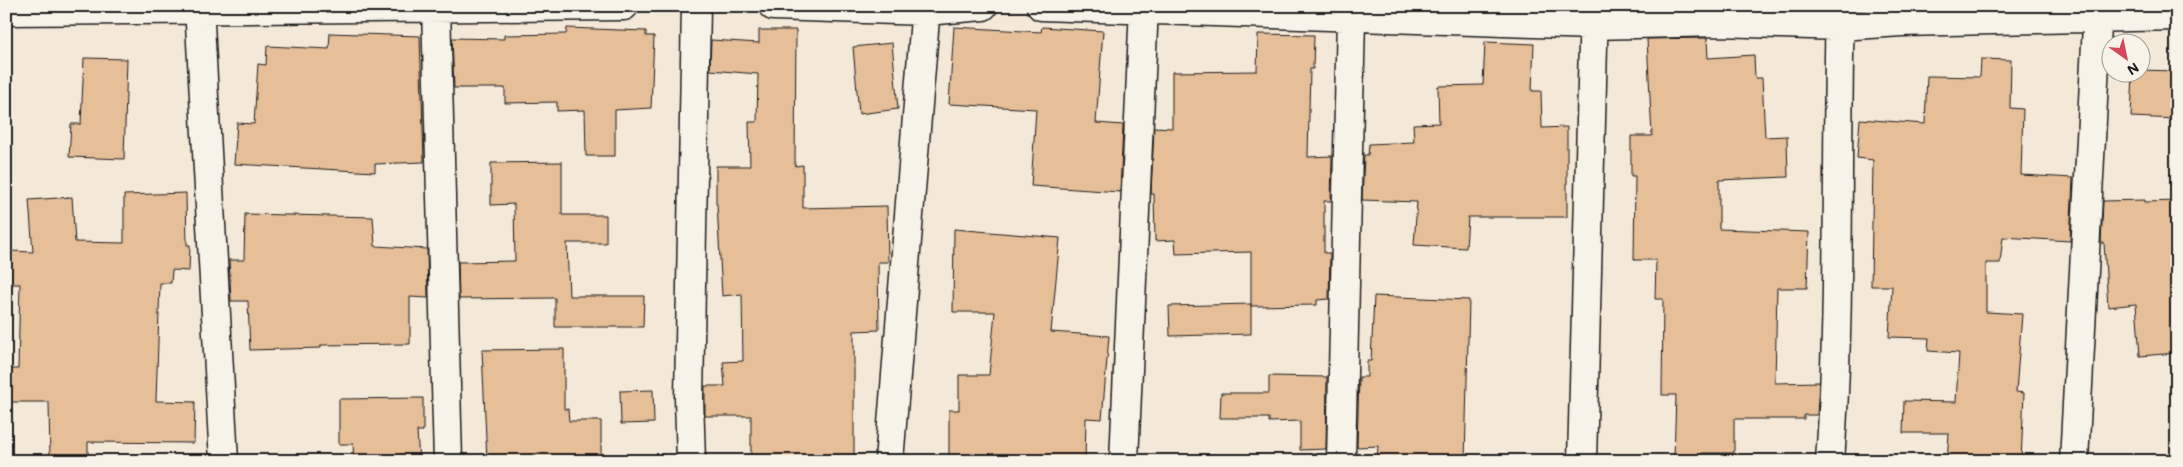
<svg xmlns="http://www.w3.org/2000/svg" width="2183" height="467" font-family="Mali,sans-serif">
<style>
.building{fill:#e6be97;stroke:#1c1c1c}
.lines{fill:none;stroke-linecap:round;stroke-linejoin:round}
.minor-casing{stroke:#1c1c1c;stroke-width:31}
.minor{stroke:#f7f3e8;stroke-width:28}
</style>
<rect width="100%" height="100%" fill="#f4e8d8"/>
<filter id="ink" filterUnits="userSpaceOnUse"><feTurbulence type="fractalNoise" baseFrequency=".02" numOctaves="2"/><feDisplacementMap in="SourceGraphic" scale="10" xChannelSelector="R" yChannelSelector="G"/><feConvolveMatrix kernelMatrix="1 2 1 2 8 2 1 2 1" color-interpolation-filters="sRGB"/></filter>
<g filter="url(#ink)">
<path class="building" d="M 954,27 L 1041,32 L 1042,27 L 1103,31 L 1096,123 L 1123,125 L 1120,192 L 1031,186 L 1036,109 L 949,104 Z
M 567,28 L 646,31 L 646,36 L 654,36 L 651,108 L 615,110 L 615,156 L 586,156 L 585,110 L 557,111 L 557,102 L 505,103 L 505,88 L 454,88 L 452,38 L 504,39 L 504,35 L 566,34 Z
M 759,30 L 796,30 L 795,166 L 803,165 L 803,208 L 887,206 L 888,262 L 878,262 L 879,330 L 854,331 L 854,461 L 751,461 L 751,416 L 705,416 L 705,386 L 725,386 L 723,362 L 743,361 L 742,294 L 722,296 L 717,204 L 716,204 L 716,166 L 750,166 L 749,122 L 757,122 L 758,74 L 710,70 L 711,40 L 759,43 Z
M 330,33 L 420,36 L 424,162 L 375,164 L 375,172 L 234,164 L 237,123 L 254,124 L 258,64 L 266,65 L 267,46 L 329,49 Z
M 1258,34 L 1314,35 L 1313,69 L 1310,69 L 1308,157 L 1332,156 L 1331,201 L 1324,201 L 1324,253 L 1330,253 L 1329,299 L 1317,300 L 1317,305 L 1251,306 L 1251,252 L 1176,254 L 1175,240 L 1155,241 L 1154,194 L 1151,194 L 1154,127 L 1172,128 L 1172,72 L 1257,71 Z
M 1707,38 L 1708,58 L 1754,55 L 1755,78 L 1762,78 L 1765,137 L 1787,136 L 1788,177 L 1719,180 L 1719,229 L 1809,232 L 1807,288 L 1777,288 L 1775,383 L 1819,382 L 1817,415 L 1804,415 L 1804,419 L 1734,419 L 1734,453 L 1702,453 L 1701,458 L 1674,457 L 1676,395 L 1662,395 L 1663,299 L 1655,299 L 1656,260 L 1634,260 L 1635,176 L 1631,176 L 1631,136 L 1652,136 L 1647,39 Z
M 1485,42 L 1534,44 L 1532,91 L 1541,91 L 1542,128 L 1567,127 L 1567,217 L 1468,217 L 1466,248 L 1414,245 L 1417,202 L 1362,200 L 1364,155 L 1368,155 L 1369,144 L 1414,142 L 1413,124 L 1439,123 L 1438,86 L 1483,85 Z
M 892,43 L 898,109 L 859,114 L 853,47 Z
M 84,58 L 127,59 L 124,159 L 69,157 L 71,124 L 81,124 Z
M 1981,59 L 2011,60 L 2010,108 L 2023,109 L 2021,175 L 2073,178 L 2070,241 L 2003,237 L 2000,263 L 1986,263 L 1986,312 L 2022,314 L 2016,392 L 2024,393 L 2021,461 L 1947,461 L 1949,433 L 1903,433 L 1904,401 L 1956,402 L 1959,353 L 1928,351 L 1929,338 L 1889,337 L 1892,286 L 1871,286 L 1873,160 L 1857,158 L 1860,119 L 1925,124 L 1927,76 L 1980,77 Z
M 2140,70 L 2177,71 L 2177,119 L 2131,117 L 2133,72 L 2140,72 Z
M 562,162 L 562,215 L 606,215 L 606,243 L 567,243 L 569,296 L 644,296 L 643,327 L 555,327 L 555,298 L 459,299 L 458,262 L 515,261 L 514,204 L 491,205 L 491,163 Z
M 186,193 L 187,245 L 190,245 L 189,271 L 172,270 L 171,283 L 160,283 L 156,401 L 195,402 L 194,443 L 88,442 L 88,461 L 50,461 L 49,402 L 6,402 L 6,369 L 18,369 L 20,284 L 10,284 L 10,251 L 33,252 L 29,200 L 72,197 L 75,242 L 124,243 L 124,195 Z
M 2145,200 L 2145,202 L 2177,201 L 2177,353 L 2140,356 L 2136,304 L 2108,307 L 2104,243 L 2101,243 L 2103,201 Z
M 245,214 L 373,217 L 375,246 L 427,249 L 428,298 L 410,297 L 410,344 L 321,345 L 321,348 L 250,350 L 248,301 L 231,301 L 230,279 L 229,260 L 244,260 Z
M 954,229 L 1060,238 L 1051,332 L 1109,336 L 1102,419 L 1086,418 L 1085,461 L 949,461 L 949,410 L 959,410 L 959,375 L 989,375 L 995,312 L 953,312 Z
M 1374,296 L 1469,300 L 1465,461 L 1377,461 L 1378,446 L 1357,447 L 1359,377 L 1367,377 L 1367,361 L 1371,361 Z
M 1251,304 L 1251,334 L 1170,336 L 1169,306 Z
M 564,349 L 564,409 L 568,409 L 569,421 L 601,421 L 601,461 L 487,461 L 482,350 Z
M 1269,376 L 1327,377 L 1326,449 L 1300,450 L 1300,421 L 1269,422 L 1269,418 L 1220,418 L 1221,393 L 1269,393 Z
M 653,390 L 654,423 L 621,424 L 620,391 Z
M 423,398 L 423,431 L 417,431 L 419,461 L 354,461 L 353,444 L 339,444 L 339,399 Z"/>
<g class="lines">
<defs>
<path id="minor" d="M 199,6 L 224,461
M 436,6 L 448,461
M 773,6 L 926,11 L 983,6
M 1041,6 L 1593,25 L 1720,22 L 1840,26 L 1901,22 L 2177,16
M 6,11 L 624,6
M 691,461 L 689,398 L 696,6
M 889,461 L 926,6
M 1124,461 L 1144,6
M 1341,461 L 1351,17 L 1355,6
M 1582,461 L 1594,7
M 1830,461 C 1841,310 1836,158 1840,6
M 2074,461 L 2098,6"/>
</defs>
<use href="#minor" class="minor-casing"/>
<use href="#minor" class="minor"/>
</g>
</g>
<rect width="2183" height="467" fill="none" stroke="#f7f3e8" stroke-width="25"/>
<rect x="12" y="12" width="2158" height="442" fill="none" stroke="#1c1c1c" stroke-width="2" filter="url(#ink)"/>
<g transform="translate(2126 58) rotate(147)"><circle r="24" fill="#f7f3e8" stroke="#9f9d96"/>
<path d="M0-4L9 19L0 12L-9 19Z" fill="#d1495b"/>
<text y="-8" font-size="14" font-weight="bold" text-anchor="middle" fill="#1c1c1c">N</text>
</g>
</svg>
